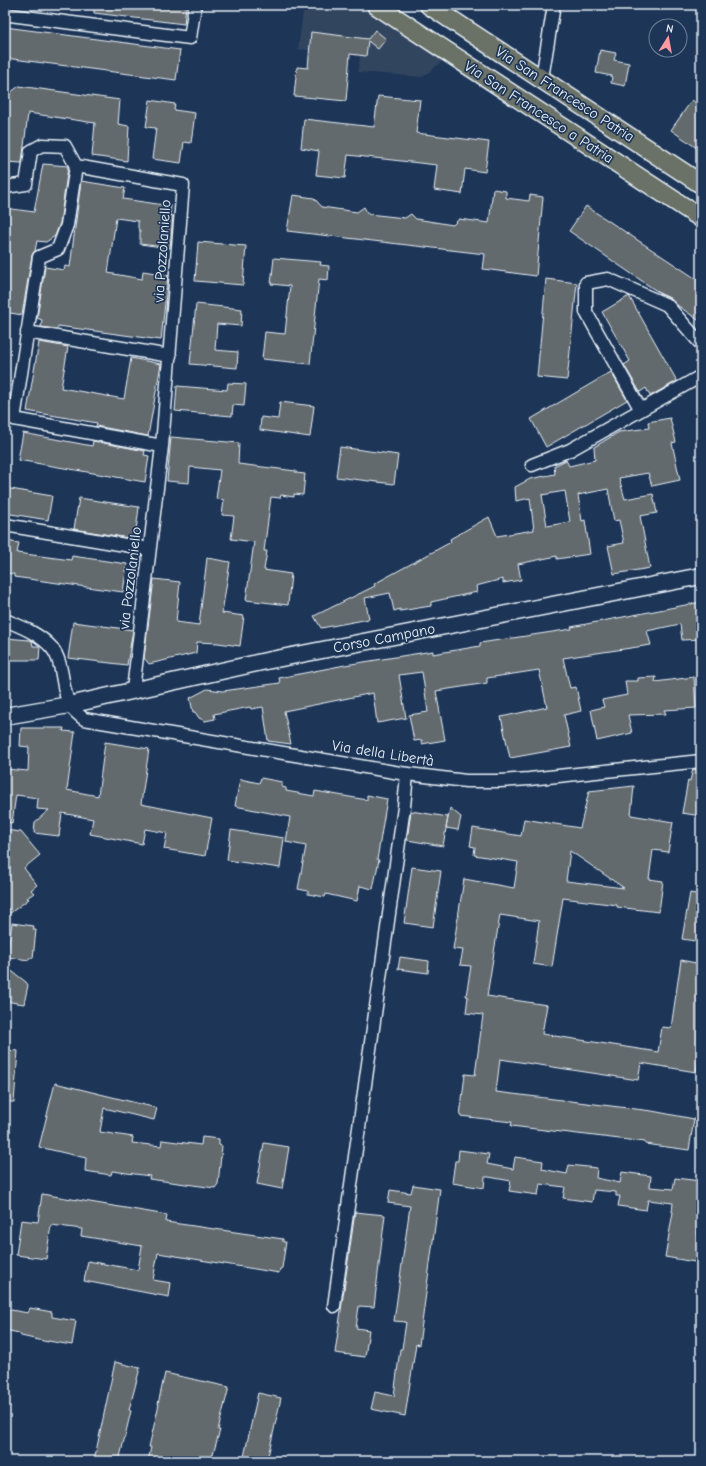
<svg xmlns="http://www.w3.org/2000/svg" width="706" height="1466" font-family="'Comic Neue',sans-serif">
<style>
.built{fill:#32455e}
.building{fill:#636a6e;stroke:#e8f1f8;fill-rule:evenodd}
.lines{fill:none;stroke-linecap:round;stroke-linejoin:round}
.street-casing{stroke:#e8f1f8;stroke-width:15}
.secondary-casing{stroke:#e8f1f8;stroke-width:19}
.primary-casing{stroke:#e8f1f8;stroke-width:21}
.street{stroke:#1d3557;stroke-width:12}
.secondary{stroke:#1d3557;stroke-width:16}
.primary{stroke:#6a7166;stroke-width:18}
.labels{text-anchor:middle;stroke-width:3.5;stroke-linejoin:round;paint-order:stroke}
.street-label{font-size:15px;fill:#e8f1f8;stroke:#1d3557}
</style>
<rect width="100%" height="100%" fill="#1d3557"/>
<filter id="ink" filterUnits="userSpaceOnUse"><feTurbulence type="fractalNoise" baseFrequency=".025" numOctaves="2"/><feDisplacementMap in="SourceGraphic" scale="8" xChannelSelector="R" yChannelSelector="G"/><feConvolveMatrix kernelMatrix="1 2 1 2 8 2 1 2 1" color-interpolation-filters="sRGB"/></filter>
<g filter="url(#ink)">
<path class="built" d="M 304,5 L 357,5 L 444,60 L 423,77 L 358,72 L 360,56 L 298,49 Z"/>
<path class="building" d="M 94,5 L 186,5 L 184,24 L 94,13 Z
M 5,27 L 180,50 L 176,80 L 5,58 Z
M 375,30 L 386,39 L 378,49 L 368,41 L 366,56 L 350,54 L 346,101 L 294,96 L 297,67 L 308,68 L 311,32 L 368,39 Z
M 600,50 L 616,53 L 614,60 L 629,63 L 625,86 L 611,83 L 612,76 L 596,73 Z
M 19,86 L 120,100 L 118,124 L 129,126 L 127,161 L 92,156 L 95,123 L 28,113 L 22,163 L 5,162 L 5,97 Z
M 378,96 L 420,100 L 416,133 L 489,142 L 485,172 L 465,169 L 462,194 L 434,190 L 437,165 L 348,155 L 345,178 L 316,175 L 319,151 L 301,148 L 304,119 L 374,127 Z
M 150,100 L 175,104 L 174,110 L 195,113 L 191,143 L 184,142 L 181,163 L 152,159 L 156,128 L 146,127 Z
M 692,100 L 701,107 L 701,151 L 671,130 Z
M 43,164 L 68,166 L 68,167 L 60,223 L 55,236 L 46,242 L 37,241 L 35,251 L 32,255 L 22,315 L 5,312 L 5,208 L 34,212 Z
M 81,181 L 125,188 L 123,199 L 171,206 L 170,215 L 173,216 L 170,248 L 140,244 L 140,231 L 138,228 L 138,221 L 116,218 L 108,273 L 142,279 L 143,271 L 168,275 L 161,340 L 58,326 L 57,329 L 41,327 L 42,320 L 37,318 L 45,267 L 64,270 L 65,266 L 70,267 Z
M 493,189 L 506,191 L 506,198 L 529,201 L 530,195 L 543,197 L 536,276 L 483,269 L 485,254 L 287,231 L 293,195 L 314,198 L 322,207 L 357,212 L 364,207 L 368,214 L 405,218 L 411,214 L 416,219 L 453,225 L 459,219 L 489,223 Z
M 586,206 L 701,282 L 701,322 L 677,305 L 670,298 L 661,294 L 569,231 Z
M 198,242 L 246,246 L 243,285 L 195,281 Z
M 274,258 L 321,262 L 320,265 L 329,266 L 328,280 L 319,279 L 310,364 L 262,359 L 265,332 L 285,334 L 290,286 L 271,284 Z
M 546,279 L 577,283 L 567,380 L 537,377 Z
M 629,296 L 677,381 L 650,396 L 646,388 L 640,392 L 624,365 L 630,361 L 602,312 Z
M 196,304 L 242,309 L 241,326 L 217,324 L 215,350 L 238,352 L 237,368 L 190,364 Z
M 39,342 L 68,347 L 61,388 L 124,399 L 131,358 L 161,364 L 148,436 L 96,426 L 97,423 L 27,411 Z
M 611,372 L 627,400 L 546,447 L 531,419 Z
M 228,383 L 246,384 L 244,406 L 233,405 L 232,416 L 175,411 L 177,386 L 227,390 Z
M 280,402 L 314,406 L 310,437 L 260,430 L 261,417 L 278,419 Z
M 670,418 L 676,442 L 672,443 L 680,480 L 652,486 L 648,473 L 619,478 L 625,499 L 653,494 L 657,513 L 640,516 L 650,568 L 614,574 L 608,546 L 624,543 L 619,520 L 614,521 L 608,489 L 578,495 L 582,521 L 585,520 L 590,554 L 557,559 L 557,556 L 518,564 L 521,580 L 503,583 L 503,579 L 476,586 L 477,592 L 431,602 L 431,606 L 400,611 L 400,609 L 394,611 L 390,593 L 365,598 L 369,619 L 321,628 L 314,616 L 375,586 L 374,584 L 451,542 L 450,539 L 489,517 L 497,536 L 534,530 L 530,498 L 516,501 L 515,487 L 530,479 L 555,474 L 554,466 L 566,460 L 569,466 L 595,460 L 594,447 L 619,432 L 649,428 L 648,422 ZM 565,491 L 570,522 L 547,526 L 542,495 Z
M 23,433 L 92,446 L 93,441 L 145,451 L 144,455 L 149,456 L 145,482 L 18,460 Z
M 171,437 L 239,443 L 238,464 L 296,471 L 296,473 L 305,474 L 303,495 L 294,494 L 294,497 L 281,495 L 280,498 L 271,497 L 264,551 L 267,551 L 264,570 L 291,574 L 288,605 L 246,600 L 254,542 L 231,539 L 234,516 L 222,515 L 224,500 L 216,499 L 220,470 L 190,467 L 189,483 L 167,481 Z
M 340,447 L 398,455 L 394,484 L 336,477 Z
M 5,488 L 52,496 L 48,520 L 5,513 Z
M 79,498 L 139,507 L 135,539 L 74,529 Z
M 5,541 L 19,543 L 17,553 L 71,560 L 72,556 L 127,564 L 123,592 L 14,577 L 14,574 L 5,573 Z
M 207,558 L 230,562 L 222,613 L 244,616 L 240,646 L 218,643 L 197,642 L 196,653 L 149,664 L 144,658 L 154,579 L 180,582 L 176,622 L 199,625 Z
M 701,602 L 701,639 L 682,640 L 680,624 L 647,631 L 651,645 L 563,658 L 570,688 L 576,687 L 581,711 L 564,715 L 571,747 L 510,758 L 501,717 L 547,707 L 539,670 L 487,678 L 487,683 L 436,691 L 445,740 L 422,744 L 422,740 L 414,741 L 409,715 L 428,712 L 422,672 L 399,675 L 406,718 L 377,723 L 373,693 L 284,711 L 291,744 L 268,741 L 263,707 L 251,709 L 250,707 L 224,712 L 214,714 L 215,719 L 205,721 L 199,718 L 195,712 L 193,712 L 190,698 L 207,689 L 223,691 L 280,683 L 279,678 L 345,665 L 433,651 L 433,654 L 480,646 L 480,643 L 572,629 L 571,627 Z
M 73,622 L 133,630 L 127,665 L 68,658 Z
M 5,638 L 30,640 L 32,641 L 33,646 L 40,646 L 39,660 L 5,660 Z
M 656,677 L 655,682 L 694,677 L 696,708 L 664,710 L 666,714 L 628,715 L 632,733 L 597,741 L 591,710 L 604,707 L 602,700 L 627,695 L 625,681 L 638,681 L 638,678 Z
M 21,728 L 64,728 L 63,731 L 75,732 L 67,790 L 98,796 L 105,742 L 149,749 L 141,804 L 212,818 L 205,856 L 164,849 L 167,833 L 145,829 L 142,844 L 90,834 L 93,819 L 62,813 L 59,836 L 34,833 L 35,822 L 49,810 L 37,809 L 38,798 L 16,795 L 12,823 L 5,822 L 5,769 L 28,771 L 29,747 L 20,746 Z
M 693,769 L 701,769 L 701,816 L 682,813 L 688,780 L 690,781 Z
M 261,778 L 282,782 L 282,787 L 286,788 L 286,791 L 314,796 L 315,791 L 367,800 L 367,795 L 387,799 L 377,860 L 379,860 L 373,889 L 360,886 L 357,901 L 326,894 L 325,897 L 308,894 L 308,891 L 298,889 L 306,846 L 286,842 L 290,817 L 235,806 L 240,779 L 259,783 Z
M 634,786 L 631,815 L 673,822 L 668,852 L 653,850 L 649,879 L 663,881 L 659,912 L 617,907 L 617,905 L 563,898 L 552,967 L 533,964 L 539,921 L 500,915 L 487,996 L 547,1005 L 542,1034 L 658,1052 L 662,1027 L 671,1028 L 681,960 L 701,964 L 701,1041 L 696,1072 L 641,1063 L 638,1080 L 500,1059 L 496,1092 L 652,1111 L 694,1119 L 689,1150 L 645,1144 L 645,1142 L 511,1126 L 512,1122 L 460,1116 L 465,1074 L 475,1075 L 483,1015 L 466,1013 L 468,996 L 466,996 L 471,966 L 460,965 L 463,950 L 453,949 L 464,879 L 514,888 L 518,862 L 474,855 L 475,847 L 470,846 L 473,828 L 521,836 L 524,819 L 580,828 L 589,791 ZM 570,851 L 624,888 L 566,881 Z
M 450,808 L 461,817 L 458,830 L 446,828 Z
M 411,811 L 448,817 L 443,846 L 407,840 Z
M 5,830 L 21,832 L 40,855 L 24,868 L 37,885 L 31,890 L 34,893 L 27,898 L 29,899 L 5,917 Z
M 231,830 L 284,838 L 280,868 L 227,860 Z
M 412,867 L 441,871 L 433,927 L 404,923 Z
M 690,893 L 701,895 L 701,942 L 682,939 Z
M 12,923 L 34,926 L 33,930 L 36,930 L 33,958 L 29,958 L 29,960 L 7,957 Z
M 400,957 L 429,961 L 428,973 L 398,969 Z
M 5,966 L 26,982 L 28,985 L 24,1004 L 5,1001 Z
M 5,1050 L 18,1051 L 14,1102 L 5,1102 Z
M 55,1083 L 157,1108 L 154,1120 L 104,1108 L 100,1132 L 133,1137 L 132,1143 L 161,1146 L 162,1140 L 201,1145 L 202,1137 L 219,1139 L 219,1145 L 222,1146 L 218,1184 L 215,1188 L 149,1179 L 150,1176 L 112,1171 L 111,1175 L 85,1171 L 86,1158 L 39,1147 Z
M 264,1143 L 289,1147 L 282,1189 L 257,1184 Z
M 459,1150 L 489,1154 L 487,1164 L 513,1169 L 515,1157 L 543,1161 L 542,1169 L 567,1174 L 569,1165 L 597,1168 L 596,1178 L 620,1183 L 622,1172 L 651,1176 L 650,1187 L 673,1189 L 675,1178 L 701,1181 L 701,1206 L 697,1235 L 701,1235 L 701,1263 L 665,1257 L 673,1212 L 672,1212 L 673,1203 L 648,1200 L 646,1210 L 618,1206 L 620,1196 L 616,1196 L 616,1192 L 594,1190 L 592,1202 L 563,1198 L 565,1187 L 540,1184 L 538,1195 L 509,1191 L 511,1181 L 489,1177 L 485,1177 L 484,1188 L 452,1183 L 455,1161 L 458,1161 Z
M 413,1185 L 440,1189 L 419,1345 L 416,1344 L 405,1416 L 371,1409 L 375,1392 L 394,1396 L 400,1349 L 402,1349 L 406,1322 L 394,1321 L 410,1206 L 388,1203 L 390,1190 L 411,1193 Z
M 42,1194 L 167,1215 L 166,1222 L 283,1239 L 283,1242 L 286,1242 L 282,1268 L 280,1269 L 279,1273 L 158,1253 L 153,1280 L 171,1283 L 169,1297 L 84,1281 L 88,1261 L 138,1270 L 142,1246 L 81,1236 L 82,1229 L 51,1225 L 46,1259 L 16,1255 L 21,1220 L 38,1222 Z
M 355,1212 L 385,1215 L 374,1307 L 359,1306 L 356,1328 L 369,1330 L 365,1357 L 335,1353 Z
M 30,1308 L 52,1312 L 52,1317 L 76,1321 L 72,1345 L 48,1341 L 48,1342 L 21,1336 L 19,1333 L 5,1330 L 5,1309 L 28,1313 Z
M 115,1362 L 140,1368 L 129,1410 L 131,1411 L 119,1461 L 94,1461 Z
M 165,1373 L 229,1387 L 218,1430 L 220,1430 L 211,1461 L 148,1461 L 151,1447 L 149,1447 L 159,1404 L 158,1404 Z
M 258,1393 L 281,1398 L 267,1461 L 243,1461 Z"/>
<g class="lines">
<defs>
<path id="street" d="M 10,15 L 190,38 L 195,5
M 542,78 L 554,5
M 76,166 L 183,185 L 162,446 L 133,690
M 5,187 L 26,184 L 31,151 L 42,145 L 65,146 L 76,166 L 67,225 L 58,249 L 39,257 L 14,419 L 162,446
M 27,332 L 170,356
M 641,410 L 586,312 L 586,283 L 608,279 L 667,305 L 701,344
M 532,465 L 570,450 L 701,376
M 5,525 L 149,549
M 5,620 C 22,627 40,634 52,648 C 64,663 61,687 69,704 C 71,709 79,715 84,719 L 400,773 L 466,781 L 500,781 L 529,779 L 701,761
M 334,1306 L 404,807 L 407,774"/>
<path id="secondary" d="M 5,716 L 69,705 L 266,661 L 701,576"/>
<path id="primary" d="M 376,5 L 701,218
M 429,5 L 701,184"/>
</defs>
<use href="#street" class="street-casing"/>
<use href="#secondary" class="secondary-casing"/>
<use href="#primary" class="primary-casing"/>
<use href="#street" class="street"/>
<use href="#secondary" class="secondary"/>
<use href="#primary" class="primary"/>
</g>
</g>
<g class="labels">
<g class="street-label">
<text transform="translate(565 94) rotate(33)" y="5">Via San Francesco Patria</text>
<text transform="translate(539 112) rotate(33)" y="5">Via San Francesco a Patria</text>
<text transform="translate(162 251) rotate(-86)" y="5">via Pozzolaniello</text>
<text transform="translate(130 578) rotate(-83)" y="5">via Pozzolaniello</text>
<text transform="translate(384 638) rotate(-11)" y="5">Corso Campano</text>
<text transform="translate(383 753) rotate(9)" y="5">Via della Libertà</text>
</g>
</g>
<rect width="706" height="1466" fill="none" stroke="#1d3557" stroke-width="20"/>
<rect x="10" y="10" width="686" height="1446" fill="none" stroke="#e8f1f8" stroke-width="1.5" filter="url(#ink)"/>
<g transform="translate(668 38) rotate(11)"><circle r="19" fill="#1d3557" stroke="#6e8097"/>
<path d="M0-3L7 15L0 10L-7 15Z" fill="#ff9aa2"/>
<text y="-6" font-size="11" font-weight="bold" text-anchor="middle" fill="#e8f1f8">N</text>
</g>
</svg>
